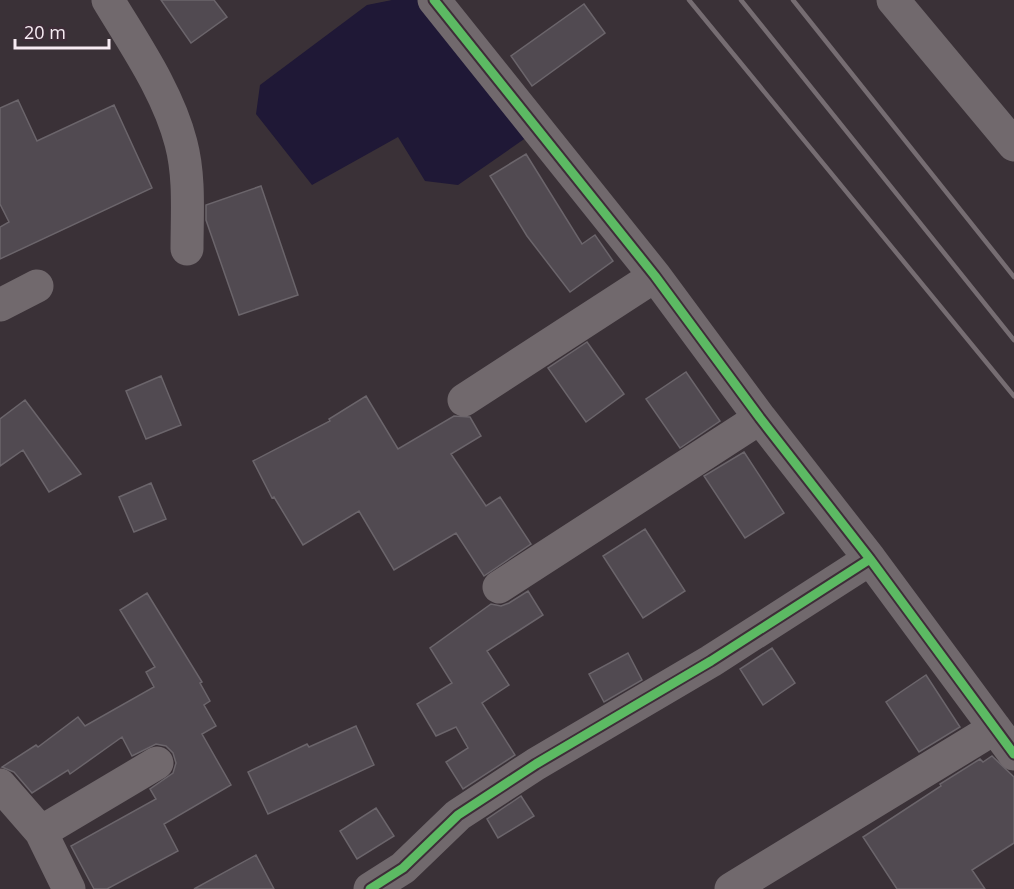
<svg xmlns="http://www.w3.org/2000/svg" width="1014" height="889" font-family="'Open Sans',sans-serif">
<style>
.water{fill:#1f1836}
.building{fill:#514a51;stroke:#6b656b;stroke-width:1.5}
.lines{fill:none;stroke-linecap:round;stroke-linejoin:round}
.minor{stroke:#71696d;stroke-width:33}
.rail{stroke:#766d72;stroke-width:4.5}
.cycleway-casing{stroke:#3e2d38;stroke-width:13}
.cycleway{stroke:#5cba63;stroke-width:9}
</style>
<rect width="100%" height="100%" fill="#3a3137"/>
<path class="water" d="M 392,0 L 423,0 L 530,135 L 458,185 L 425,181 L 398,137 L 312,185 L 256,114 L 260,85 L 367,5 Z"/>
<path class="building" d="M 161,0 L 214,0 L 227,17 L 191,43 Z
M 584,4 L 605,33 L 532,86 L 511,56 Z
M 18,100 L 37,141 L 114,105 L 152,188 L 0,259 L 0,227 L 9,222 L 0,204 L 0,108 Z
M 526,154 L 582,244 L 595,235 L 613,261 L 570,292 L 527,236 L 490,176 Z
M 261,186 L 298,295 L 239,315 L 206,220 L 206,205 Z
M 587,342 L 624,394 L 586,422 L 548,368 Z
M 686,372 L 720,421 L 680,448 L 646,399 Z
M 161,376 L 181,425 L 146,439 L 126,391 Z
M 366,396 L 398,449 L 454,416 L 470,417 L 481,436 L 451,454 L 486,506 L 500,497 L 531,544 L 484,576 L 456,533 L 394,570 L 359,511 L 303,545 L 274,497 L 272,498 L 253,461 L 330,421 L 329,419 Z
M 25,400 L 81,474 L 49,492 L 23,450 L 0,466 L 0,419 Z
M 744,452 L 784,513 L 745,538 L 704,476 Z
M 151,483 L 166,519 L 134,532 L 119,497 Z
M 645,529 L 685,591 L 643,618 L 603,556 Z
M 528,591 L 543,615 L 487,651 L 509,685 L 482,703 L 515,755 L 463,789 L 446,762 L 468,748 L 456,727 L 436,736 L 417,704 L 452,683 L 430,648 L 491,604 L 501,606 L 509,603 Z
M 147,593 L 202,682 L 200,683 L 210,701 L 204,705 L 216,726 L 202,734 L 231,785 L 164,824 L 178,851 L 107,889 L 94,889 L 71,846 L 156,799 L 150,789 L 173,773 L 176,763 L 173,753 L 166,746 L 156,744 L 132,756 L 122,737 L 70,774 L 68,770 L 32,793 L 14,772 L 2,767 L 36,745 L 38,747 L 78,717 L 85,726 L 154,687 L 146,672 L 155,667 L 120,610 Z
M 772,648 L 795,683 L 763,705 L 740,669 Z
M 628,653 L 642,680 L 604,702 L 589,674 Z
M 926,675 L 960,727 L 919,752 L 886,702 Z
M 356,726 L 374,765 L 268,814 L 248,772 L 307,744 L 309,747 Z
M 992,756 L 1014,777 L 1014,843 L 972,870 L 985,889 L 897,889 L 863,837 L 941,786 L 940,784 L 980,759 L 983,762 Z
M 521,796 L 534,816 L 498,838 L 487,819 Z
M 376,808 L 394,836 L 357,859 L 340,831 Z
M 256,855 L 274,889 L 194,889 Z"/>
<g class="lines">
<path class="minor" d="M 108,0 C 135,45 168,92 181,143 C 190,177 187,214 187,249
M 434,0 L 655,276 L 760,418 L 870,559 L 1014,754
M 893,0 L 1014,145
M 0,305 L 37,286
M 464,400 L 655,276
M 499,587 L 760,418
M 0,785 L 41,832 L 69,889
M 41,832 L 157,763
M 370,889 L 403,868 L 458,815 L 536,764 L 711,661 L 870,559
M 731,889 L 995,728"/>
<path class="rail" d="M 689,0 L 1014,396
M 741,0 L 1014,340
M 793,0 L 1014,277"/>
<defs>
<path id="cycleway" d="M 434,0 L 655,276 L 760,418 L 870,559 L 1014,754
M 370,889 L 403,868 L 458,815 L 536,764 L 711,661 L 870,559"/>
</defs>
<use href="#cycleway" class="cycleway-casing"/>
<use href="#cycleway" class="cycleway"/>
</g>
<path d="M15 39v9h94v-9" fill="none" stroke="#f7ecf3" stroke-width="3"/>
<text x="24" y="39" font-size="18" fill="#f7ecf3" stroke="#3e2d38" stroke-width="4.5" paint-order="stroke">20 m</text>
</svg>
